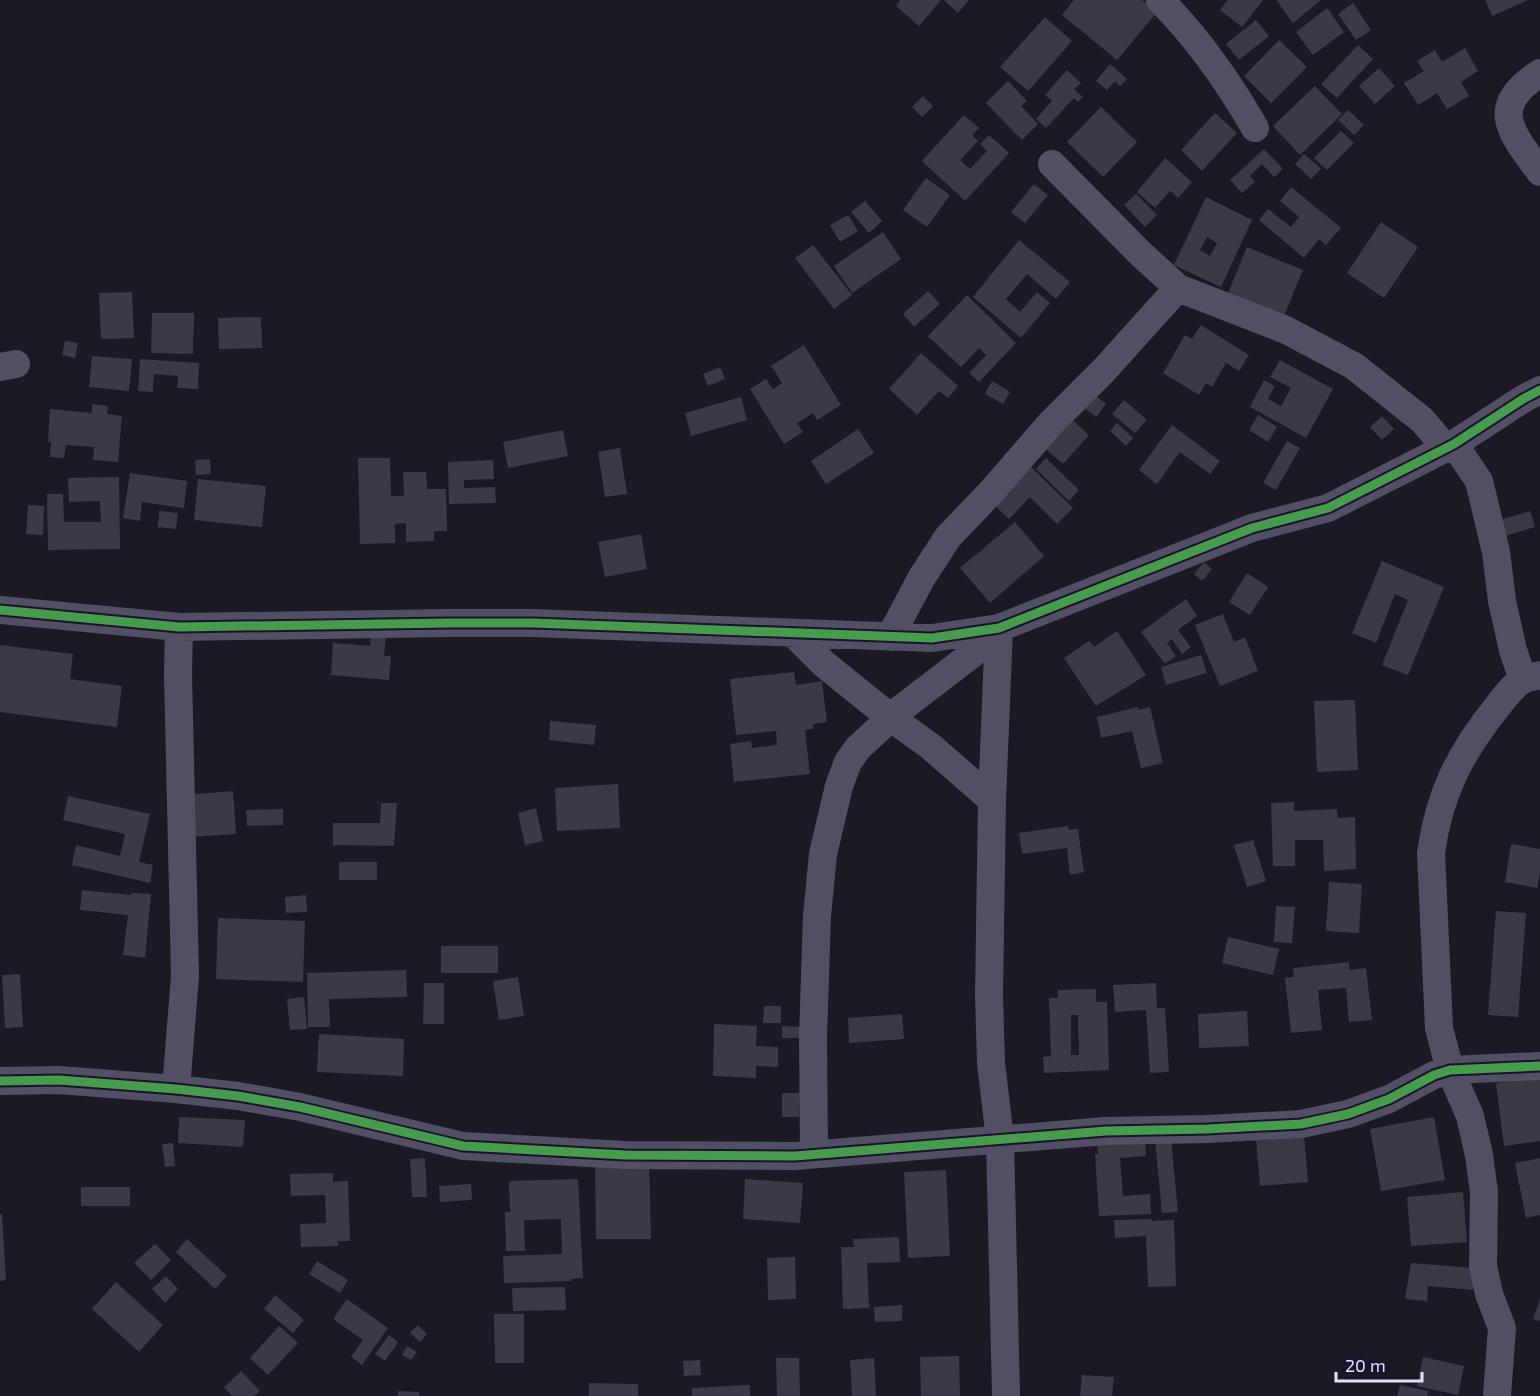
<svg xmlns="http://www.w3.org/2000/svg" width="1540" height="1396" font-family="'Exo 2',sans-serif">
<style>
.building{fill:#3c3846;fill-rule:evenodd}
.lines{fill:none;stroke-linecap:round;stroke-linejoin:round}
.street{stroke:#524f65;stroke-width:28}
.cycleway-casing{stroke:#1a132b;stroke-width:13}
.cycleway{stroke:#469c4c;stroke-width:9}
</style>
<rect width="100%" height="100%" fill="#1c1925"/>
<path class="building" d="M 900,0 L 941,0 L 919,26 L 896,6 Z
M 944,0 L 969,0 L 958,13 Z
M 1074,0 L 1142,0 L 1157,12 L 1117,60 L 1062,15 Z
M 1228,0 L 1263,0 L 1242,27 L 1220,10 Z
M 1276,0 L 1321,0 L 1293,23 Z
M 1485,0 L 1528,0 L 1492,16 Z
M 1353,3 L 1371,30 L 1356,40 L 1338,14 Z
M 1327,8 L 1344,32 L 1313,55 L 1296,32 Z
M 1045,17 L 1072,41 L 1028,91 L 1000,67 Z
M 1256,20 L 1269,36 L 1239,60 L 1226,44 Z
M 1279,40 L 1307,67 L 1271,103 L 1244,76 Z
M 1358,45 L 1373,59 L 1337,98 L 1321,84 Z
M 1465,48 L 1478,71 L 1461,82 L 1469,96 L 1447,109 L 1437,93 L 1418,105 L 1404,83 L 1424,71 L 1417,61 L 1435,50 L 1442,62 Z
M 1110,64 L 1127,79 L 1120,86 L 1115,81 L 1107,90 L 1096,81 Z
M 1379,68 L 1395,86 L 1375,104 L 1359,86 Z
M 1067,70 L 1081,83 L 1074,89 L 1083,97 L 1078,102 L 1074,98 L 1046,128 L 1036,119 L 1052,101 L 1045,95 Z
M 1008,81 L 1027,101 L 1021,106 L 1038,124 L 1022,140 L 986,103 Z
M 1315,86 L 1342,114 L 1300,155 L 1273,126 Z
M 923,96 L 933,106 L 922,117 L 912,107 Z
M 1101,107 L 1137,142 L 1103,177 L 1067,142 Z
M 1348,110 L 1364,125 L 1354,135 L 1338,120 Z
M 1215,113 L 1237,133 L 1202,171 L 1181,150 Z
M 964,115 L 979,128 L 972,135 L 978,141 L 960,160 L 970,169 L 987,151 L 980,144 L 989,135 L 1009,153 L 965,201 L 922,161 Z
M 1341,131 L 1354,143 L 1327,170 L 1314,158 Z
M 1264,149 L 1283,169 L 1274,177 L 1262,164 L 1250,176 L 1255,182 L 1242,193 L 1230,180 Z
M 1304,154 L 1321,169 L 1311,179 L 1295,164 Z
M 1165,158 L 1192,182 L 1178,198 L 1170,191 L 1155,208 L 1137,192 Z
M 926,178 L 950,195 L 927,227 L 903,210 Z
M 1034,184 L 1048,195 L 1025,223 L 1011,212 Z
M 1291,187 L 1341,228 L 1326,245 L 1319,239 L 1304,258 L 1259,220 L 1268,209 L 1291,227 L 1299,217 L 1280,201 Z
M 1136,194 L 1157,215 L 1145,227 L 1124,205 Z
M 1206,197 L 1252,220 L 1221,287 L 1174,265 ZM 1207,237 L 1217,243 L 1210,256 L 1200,250 Z
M 865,201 L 882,221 L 869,233 L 851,212 Z
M 848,215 L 858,231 L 840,242 L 830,225 Z
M 1381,222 L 1418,247 L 1384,298 L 1347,273 Z
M 883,232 L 901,259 L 852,293 L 834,266 Z
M 1019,240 L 1070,282 L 1056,299 L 1027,274 L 1006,299 L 1020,312 L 1037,292 L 1050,303 L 1021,338 L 973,297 Z
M 813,245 L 852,295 L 834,309 L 795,258 Z
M 1247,247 L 1303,270 L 1284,316 L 1228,293 Z
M 928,291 L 940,304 L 914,327 L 903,314 Z
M 132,292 L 134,338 L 101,339 L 99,293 Z
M 967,295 L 1016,343 L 979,382 L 969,373 L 986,355 L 979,348 L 961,367 L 928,336 Z
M 152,313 L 194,313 L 193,354 L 151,353 Z
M 261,317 L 262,348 L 219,349 L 218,318 Z
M 1201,325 L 1249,355 L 1239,371 L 1226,363 L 1212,387 L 1206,383 L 1199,395 L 1163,373 L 1185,335 L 1192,339 Z
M 65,341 L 78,343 L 75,358 L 62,355 Z
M 804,345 L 841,405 L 817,420 L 813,413 L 797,423 L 803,432 L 784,444 L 750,389 L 766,379 L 773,389 L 782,383 L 771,366 Z
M 921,353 L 958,386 L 948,398 L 939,391 L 917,415 L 889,389 Z
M 92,356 L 132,359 L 129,391 L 89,387 Z
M 140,359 L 199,363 L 198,389 L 177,388 L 178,376 L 154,374 L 153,392 L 138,391 Z
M 1280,360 L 1333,389 L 1306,438 L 1250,407 L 1264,380 L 1275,386 L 1268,399 L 1281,406 L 1291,388 L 1270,377 Z
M 720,367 L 725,379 L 708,386 L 703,374 Z
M 992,381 L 1010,392 L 1003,404 L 985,394 Z
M 1093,394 L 1106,404 L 1096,417 L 1083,407 Z
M 741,397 L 747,420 L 691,436 L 685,413 Z
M 1124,400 L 1147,420 L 1135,433 L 1112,414 Z
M 92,404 L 108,406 L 107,414 L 122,416 L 118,462 L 93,460 L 94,447 L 66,445 L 64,458 L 50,457 L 51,442 L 48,442 L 50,409 L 92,413 Z
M 1067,415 L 1089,435 L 1063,464 L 1040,444 Z
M 1258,415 L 1277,427 L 1268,442 L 1249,430 Z
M 1382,416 L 1394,429 L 1382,440 L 1370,427 Z
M 1117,423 L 1133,438 L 1126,446 L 1110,431 Z
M 1172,425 L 1220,461 L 1210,474 L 1180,452 L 1157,484 L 1139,470 Z
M 858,429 L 874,453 L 826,484 L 811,461 Z
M 563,430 L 568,456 L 508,468 L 503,442 Z
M 1287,441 L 1300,448 L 1276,490 L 1263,483 Z
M 620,448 L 627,494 L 605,497 L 598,452 Z
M 358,458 L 390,458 L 391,496 L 404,496 L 403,472 L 426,472 L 427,489 L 446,489 L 447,531 L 434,531 L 434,541 L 406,542 L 406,523 L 395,524 L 395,543 L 360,544 Z
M 1046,458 L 1079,490 L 1069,501 L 1036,469 Z
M 210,459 L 211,474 L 196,475 L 195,460 Z
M 493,460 L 494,479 L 464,480 L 464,488 L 495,487 L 496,503 L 449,504 L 448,462 Z
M 1025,461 L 1073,508 L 1057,524 L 1030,497 L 1009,519 L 988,499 Z
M 130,473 L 187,481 L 184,508 L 142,502 L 140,521 L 123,518 Z
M 119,477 L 120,549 L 48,550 L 47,494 L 63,494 L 64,522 L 101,522 L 100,501 L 69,502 L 68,478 Z
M 198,479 L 266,486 L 262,527 L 194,520 Z
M 28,505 L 44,506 L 43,535 L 26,534 Z
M 159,511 L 178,513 L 176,529 L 158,527 Z
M 1530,511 L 1535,527 L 1505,536 L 1500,520 Z
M 1015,522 L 1044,556 L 990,603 L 960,568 Z
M 641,534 L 647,569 L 605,577 L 598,542 Z
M 1382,561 L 1444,587 L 1408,675 L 1382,665 L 1408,600 L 1395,594 L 1376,643 L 1352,633 Z
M 1204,562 L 1212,569 L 1202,581 L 1194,574 Z
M 1247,573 L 1268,587 L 1250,615 L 1229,602 Z
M 1186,599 L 1197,616 L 1178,630 L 1191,647 L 1182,654 L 1172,639 L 1167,643 L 1176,656 L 1165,664 L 1141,632 Z
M 1223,614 L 1234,642 L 1245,637 L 1258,671 L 1220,686 L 1195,625 Z
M 1117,631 L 1146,675 L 1096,706 L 1064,658 L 1089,641 L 1094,647 Z
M 371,636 L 386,637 L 384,656 L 391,656 L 389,680 L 331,675 L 333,643 L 370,646 Z
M 0,645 L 73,654 L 70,679 L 122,686 L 117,727 L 0,712 Z
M 1201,655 L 1207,673 L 1166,685 L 1161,667 Z
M 794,672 L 796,685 L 822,681 L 827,722 L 813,724 L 813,729 L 805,730 L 810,774 L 734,782 L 730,744 L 751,741 L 752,748 L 777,745 L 776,731 L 736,735 L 730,679 Z
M 1355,700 L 1358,770 L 1317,772 L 1314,701 Z
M 1138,707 L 1138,710 L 1150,707 L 1163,763 L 1141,768 L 1132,731 L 1101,738 L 1097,717 Z
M 550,721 L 596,725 L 594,745 L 549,740 Z
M 618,784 L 620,828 L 557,831 L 555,788 Z
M 233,791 L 236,834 L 188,837 L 185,795 Z
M 68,796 L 150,814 L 139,862 L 153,865 L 150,883 L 72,865 L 76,845 L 120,856 L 125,834 L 63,820 Z
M 1294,802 L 1294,811 L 1337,809 L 1338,818 L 1355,817 L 1356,869 L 1324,871 L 1323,840 L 1295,840 L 1295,866 L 1273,866 L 1271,803 Z
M 381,803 L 397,803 L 394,846 L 333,845 L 333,823 L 380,823 Z
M 536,808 L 543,841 L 525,845 L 518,813 Z
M 283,809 L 283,825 L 247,826 L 246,810 Z
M 1068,826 L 1069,830 L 1078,829 L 1084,872 L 1070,875 L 1067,848 L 1022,854 L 1019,833 Z
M 1253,840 L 1266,881 L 1247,887 L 1234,845 Z
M 1511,844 L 1540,849 L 1540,872 L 1537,888 L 1505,882 Z
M 339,862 L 377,862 L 377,880 L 339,880 Z
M 1329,882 L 1362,884 L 1359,933 L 1326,931 Z
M 82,890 L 131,895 L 131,893 L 151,894 L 145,958 L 123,955 L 128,915 L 80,910 Z
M 306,895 L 307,912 L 286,913 L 285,897 Z
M 1276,906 L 1295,907 L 1292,943 L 1274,942 Z
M 1496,911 L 1526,913 L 1518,1017 L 1488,1015 Z
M 218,918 L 305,921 L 303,982 L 216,979 Z
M 1228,937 L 1279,949 L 1273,975 L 1222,963 Z
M 441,946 L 498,946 L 498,973 L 441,973 Z
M 1349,962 L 1349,970 L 1366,968 L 1372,1020 L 1349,1022 L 1346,988 L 1318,990 L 1322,1030 L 1291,1033 L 1285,978 L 1294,977 L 1293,968 Z
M 406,970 L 407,997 L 329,999 L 330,1027 L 308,1027 L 307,973 Z
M 20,974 L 23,1027 L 5,1028 L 2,975 Z
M 518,977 L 524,1016 L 499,1020 L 493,981 Z
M 424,983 L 444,983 L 444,1024 L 423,1024 Z
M 1156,983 L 1157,1008 L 1165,1008 L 1169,1072 L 1150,1073 L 1146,1010 L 1115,1012 L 1113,985 Z
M 1096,989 L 1096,1002 L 1107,1002 L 1109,1070 L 1044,1073 L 1043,1057 L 1051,1056 L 1049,998 L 1058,998 L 1058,990 ZM 1071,1015 L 1078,1015 L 1079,1055 L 1071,1055 Z
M 304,997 L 307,1029 L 290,1030 L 287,999 Z
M 764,1006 L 781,1006 L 781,1023 L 763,1023 Z
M 1247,1011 L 1249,1046 L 1199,1048 L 1198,1014 Z
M 902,1014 L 904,1039 L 849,1043 L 848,1018 Z
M 714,1024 L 757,1026 L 756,1046 L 778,1047 L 778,1067 L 756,1066 L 756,1078 L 713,1076 Z
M 782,1026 L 801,1027 L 801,1038 L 782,1038 Z
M 319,1034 L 404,1039 L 403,1076 L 317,1072 Z
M 1540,1077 L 1540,1141 L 1504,1146 L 1496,1083 Z
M 782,1093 L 800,1093 L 799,1117 L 782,1117 Z
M 179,1117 L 245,1120 L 243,1147 L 178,1143 Z
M 1434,1117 L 1445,1180 L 1381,1191 L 1370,1129 Z
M 1304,1135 L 1308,1182 L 1260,1186 L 1256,1139 Z
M 1145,1137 L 1146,1156 L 1120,1158 L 1123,1196 L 1150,1194 L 1151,1214 L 1099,1216 L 1095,1154 L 1098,1154 L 1097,1141 Z
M 1171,1139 L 1178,1212 L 1162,1213 L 1155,1140 Z
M 173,1143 L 175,1166 L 165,1167 L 162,1144 Z
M 425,1158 L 427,1197 L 412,1197 L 410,1159 Z
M 1540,1158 L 1540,1215 L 1526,1218 L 1515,1163 Z
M 649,1159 L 651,1239 L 596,1239 L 595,1160 Z
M 946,1170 L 950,1256 L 908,1258 L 904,1172 Z
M 333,1173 L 333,1182 L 348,1181 L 350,1241 L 338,1241 L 338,1246 L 301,1247 L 300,1224 L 326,1223 L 325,1195 L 291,1196 L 290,1174 Z
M 578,1179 L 583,1278 L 571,1279 L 571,1281 L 504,1283 L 503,1256 L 562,1254 L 561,1219 L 524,1220 L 525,1251 L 506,1251 L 505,1212 L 510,1212 L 509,1181 Z
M 745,1179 L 803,1183 L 800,1223 L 743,1219 Z
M 471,1184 L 472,1200 L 440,1202 L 439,1186 Z
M 81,1187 L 130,1187 L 130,1206 L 81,1206 Z
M 1463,1192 L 1467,1242 L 1411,1246 L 1407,1197 Z
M 0,1214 L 2,1214 L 6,1280 L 0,1281 Z
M 1152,1219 L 1152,1221 L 1174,1220 L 1176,1286 L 1148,1287 L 1146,1236 L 1115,1238 L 1114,1220 Z
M 899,1237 L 900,1262 L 867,1263 L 869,1308 L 843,1309 L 841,1247 L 854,1247 L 853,1239 Z
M 187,1239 L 227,1276 L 215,1289 L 176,1252 Z
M 155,1244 L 171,1260 L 151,1280 L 134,1263 Z
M 795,1257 L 796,1299 L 768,1300 L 767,1258 Z
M 317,1261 L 348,1280 L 340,1293 L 309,1274 Z
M 1411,1263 L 1474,1268 L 1473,1290 L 1428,1286 L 1427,1301 L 1405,1299 Z
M 166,1276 L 178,1289 L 165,1303 L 152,1289 Z
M 116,1282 L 163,1325 L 139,1352 L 92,1309 Z
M 565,1287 L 566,1310 L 513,1311 L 512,1288 Z
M 275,1295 L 304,1320 L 293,1333 L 264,1309 Z
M 347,1299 L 388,1328 L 362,1365 L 351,1357 L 363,1340 L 333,1319 Z
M 1540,1299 L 1540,1321 L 1533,1319 Z
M 902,1305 L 902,1321 L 875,1322 L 874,1307 Z
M 494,1314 L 524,1314 L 524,1363 L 495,1363 Z
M 418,1325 L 427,1334 L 420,1342 L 410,1333 Z
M 279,1326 L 298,1343 L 268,1375 L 250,1358 Z
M 389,1335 L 398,1342 L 385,1361 L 375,1354 Z
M 407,1346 L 417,1352 L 411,1360 L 402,1355 Z
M 959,1356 L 960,1396 L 921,1396 L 920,1357 Z
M 1423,1357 L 1464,1366 L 1458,1395 L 1417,1386 Z
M 776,1358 L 799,1358 L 800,1396 L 777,1396 Z
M 874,1358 L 876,1396 L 852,1396 L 850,1360 Z
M 700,1360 L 701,1375 L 684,1376 L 683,1361 Z
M 241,1371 L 260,1391 L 254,1396 L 232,1396 L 224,1387 Z
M 1082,1375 L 1114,1377 L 1112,1396 L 1080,1396 Z
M 589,1383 L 638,1384 L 638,1396 L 589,1396 Z
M 750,1385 L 750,1396 L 692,1396 L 692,1388 Z
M 1400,1385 L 1428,1391 L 1427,1396 L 1397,1396 Z
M 398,1391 L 419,1392 L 419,1396 L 398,1396 Z"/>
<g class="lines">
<path class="street" d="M 1160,0 C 1198,38 1228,81 1255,128
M 1540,73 C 1487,107 1511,132 1540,172
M 1052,164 L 1141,254 L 1178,288 L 1286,330 L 1354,366 L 1422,420 L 1446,448
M 0,367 L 16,364
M 1454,444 L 1479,481 L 1496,552 L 1502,601 L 1513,650 L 1523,680
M 0,610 L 179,627 L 448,623 L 533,623 L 932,638 L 999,628 L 1252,528 L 1328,508 L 1454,444 L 1523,399 L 1540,390
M 999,628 L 992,800 L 989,995 L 991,1063 L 1000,1139 L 1006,1396
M 793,633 L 824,664 L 891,718 L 930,746 L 992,800
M 890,637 L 922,577 L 948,537 L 992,491 L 1051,423 L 1105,369 L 1178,288
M 0,1081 L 59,1080 L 176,1089 L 238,1096 L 300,1107 L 463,1146 L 625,1155 L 795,1156 L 1106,1131 L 1207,1129 L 1301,1124 L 1348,1114 L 1389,1099 L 1434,1075 L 1450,1070 L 1540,1066
M 176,1089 L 185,976 L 178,674 L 179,627
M 814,1154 L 813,1037 L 817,916 L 823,854 L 839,786 L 848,762 L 858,748 L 898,711 L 971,655 L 999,628
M 1497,1396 L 1502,1328 L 1489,1294 L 1483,1266 L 1484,1192 L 1479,1155 L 1470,1116 L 1450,1070 L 1439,1028 L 1431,853 C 1439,794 1460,753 1497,707 C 1504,698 1512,686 1522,680 C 1527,677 1534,677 1540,675"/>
<defs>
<path id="cycleway" d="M 0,610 L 179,627 L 448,623 L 533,623 L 932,638 L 999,628 L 1252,528 L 1328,508 L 1454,444 L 1523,399 L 1540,390
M 0,1081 L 59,1080 L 176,1089 L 238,1096 L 300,1107 L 463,1146 L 625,1155 L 795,1156 L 1106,1131 L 1207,1129 L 1301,1124 L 1348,1114 L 1389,1099 L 1434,1075 L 1450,1070 L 1540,1066"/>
</defs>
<use href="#cycleway" class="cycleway-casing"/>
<use href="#cycleway" class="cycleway"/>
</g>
<path d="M1336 1372v9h86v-9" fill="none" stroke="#e5dffd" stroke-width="3"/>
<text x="1345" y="1372" font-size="18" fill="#e5dffd" stroke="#1a132b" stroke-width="4.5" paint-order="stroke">20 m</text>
</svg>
